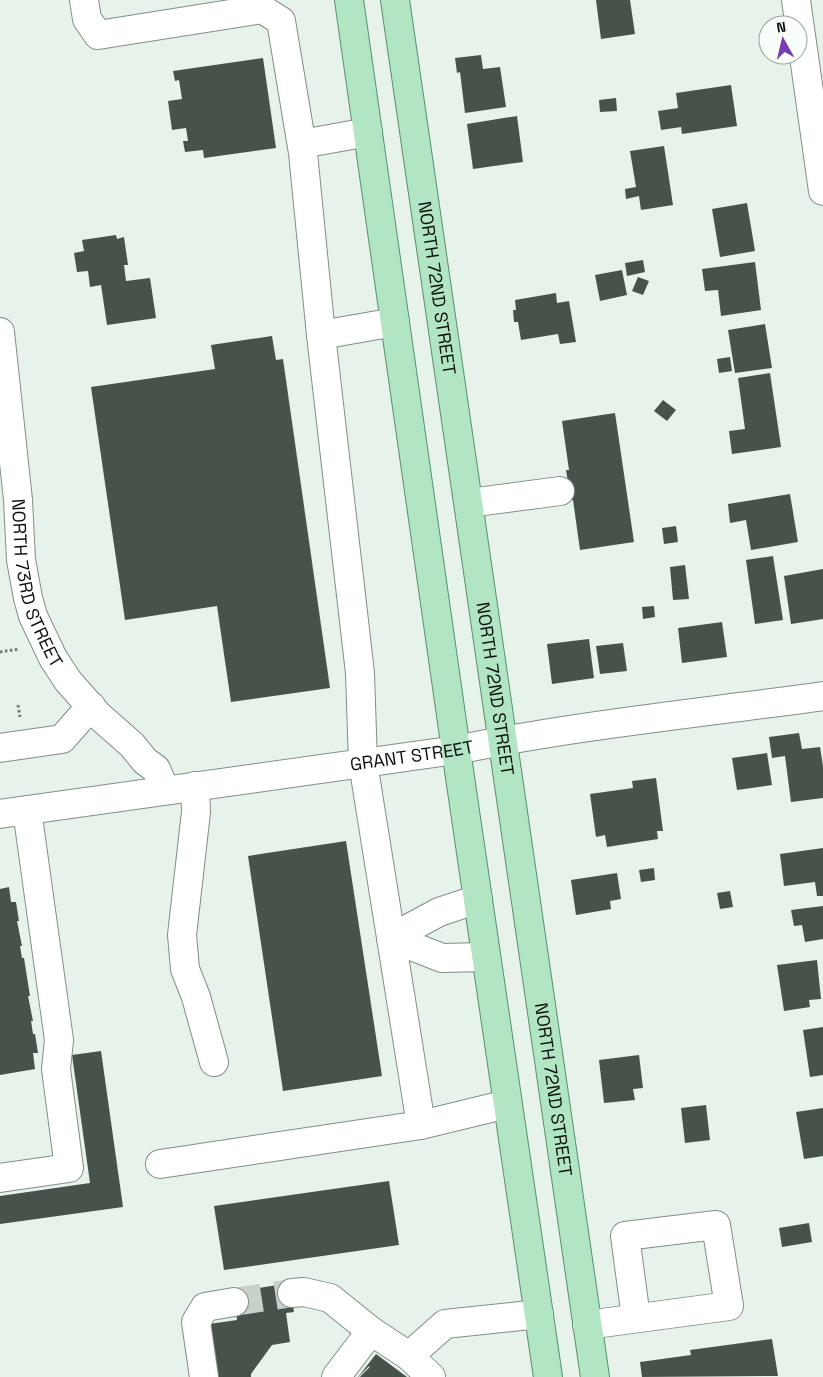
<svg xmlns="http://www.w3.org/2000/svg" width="823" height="1377" font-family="'Space Grotesk',sans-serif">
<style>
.building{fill:#47524a}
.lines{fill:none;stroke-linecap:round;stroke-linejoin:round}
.minor-tunnel{stroke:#c6d1c9;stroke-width:28;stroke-dasharray:28 14;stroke-linecap:butt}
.minor-casing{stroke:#828d85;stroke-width:30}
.major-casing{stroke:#578f6b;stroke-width:30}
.path{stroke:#737b75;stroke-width:3;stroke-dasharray:2.5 2.5;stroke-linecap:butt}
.minor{stroke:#fff;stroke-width:28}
.major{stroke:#b2e5c4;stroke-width:28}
.labels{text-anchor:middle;stroke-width:5;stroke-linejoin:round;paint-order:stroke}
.street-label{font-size:18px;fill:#0c110e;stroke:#f8fffa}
</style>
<rect width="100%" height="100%" fill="#e7f3ea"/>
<path class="building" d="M 596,0 L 630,0 L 635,34 L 601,39 Z
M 481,55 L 483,69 L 500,67 L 506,107 L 465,113 L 460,72 L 457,73 L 455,58 Z
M 263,58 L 276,148 L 204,158 L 203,150 L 185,152 L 183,141 L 188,141 L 186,128 L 172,130 L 168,101 L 182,99 L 179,80 L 175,81 L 173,71 Z
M 731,85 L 737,126 L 682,134 L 681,127 L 661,130 L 658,111 L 678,108 L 676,93 Z
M 616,98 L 617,111 L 600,112 L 599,100 Z
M 517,116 L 523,162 L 473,169 L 467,124 Z
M 664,146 L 673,205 L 641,210 L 639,196 L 626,199 L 625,189 L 636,187 L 630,151 Z
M 747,203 L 755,251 L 720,257 L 712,209 Z
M 116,235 L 117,239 L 124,237 L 128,265 L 124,265 L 126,281 L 150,278 L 156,318 L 107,325 L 101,285 L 90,287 L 88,271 L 77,272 L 74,253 L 84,251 L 82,240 Z
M 643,260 L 645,272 L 627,276 L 625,263 Z
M 755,262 L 761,310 L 721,316 L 718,290 L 705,291 L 702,269 Z
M 622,270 L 627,295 L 600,301 L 595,275 Z
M 638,277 L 649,281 L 643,295 L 632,291 Z
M 556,293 L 557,303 L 569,301 L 576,342 L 560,344 L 558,334 L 521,340 L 518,322 L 514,322 L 513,310 L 516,310 L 515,300 Z
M 765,324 L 772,368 L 735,373 L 728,330 Z
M 272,336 L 276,360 L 283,359 L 330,688 L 231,702 L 217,606 L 125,620 L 91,387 L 215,369 L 211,345 Z
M 730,357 L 732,371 L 719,373 L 717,359 Z
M 770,373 L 781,447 L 732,454 L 729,431 L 745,429 L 738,378 Z
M 663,400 L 676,410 L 667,421 L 654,411 Z
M 615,413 L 634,542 L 580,550 L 573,500 L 571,500 L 566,470 L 569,470 L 562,421 Z
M 790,494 L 798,542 L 751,550 L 746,520 L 730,523 L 728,504 Z
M 676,526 L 678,542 L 664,544 L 662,528 Z
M 773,556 L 783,620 L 755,624 L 746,560 Z
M 685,565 L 689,599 L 673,600 L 670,567 Z
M 823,569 L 823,619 L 791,624 L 784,576 Z
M 654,606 L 655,617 L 643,619 L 642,607 Z
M 722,622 L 727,657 L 682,663 L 678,628 Z
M 589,639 L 594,678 L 552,684 L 547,644 Z
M 623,643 L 627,671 L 600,674 L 596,646 Z
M 799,733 L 802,749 L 820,747 L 823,766 L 823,798 L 791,802 L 785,756 L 772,758 L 769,737 Z
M 767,753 L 772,785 L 737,790 L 732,758 Z
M 656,778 L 663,831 L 657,831 L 658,839 L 607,847 L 605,835 L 596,837 L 590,794 L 633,788 L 632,781 Z
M 346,841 L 382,1076 L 283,1091 L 248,856 Z
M 823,848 L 823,896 L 817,896 L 815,882 L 784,886 L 780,854 Z
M 654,868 L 655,880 L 641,882 L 639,870 Z
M 617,873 L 621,899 L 610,901 L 611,909 L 576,915 L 571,880 Z
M 9,887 L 11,902 L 16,902 L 19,921 L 17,921 L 22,946 L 20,946 L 22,958 L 24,958 L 30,996 L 28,996 L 33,1021 L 31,1021 L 33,1034 L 35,1034 L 38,1053 L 33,1053 L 35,1069 L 0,1075 L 0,889 Z
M 730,891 L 733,907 L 720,909 L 717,893 Z
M 823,906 L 823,939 L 805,942 L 802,925 L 794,926 L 791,910 Z
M 817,960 L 821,999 L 809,1000 L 810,1007 L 784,1011 L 777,965 Z
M 823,1027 L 823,1075 L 810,1077 L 803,1030 Z
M 101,1051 L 123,1207 L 0,1224 L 0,1196 L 90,1183 L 72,1055 Z
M 639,1055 L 643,1088 L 633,1089 L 635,1100 L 604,1103 L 599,1060 Z
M 706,1105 L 710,1140 L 685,1143 L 681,1108 Z
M 823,1108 L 823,1156 L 804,1159 L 796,1112 Z
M 389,1181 L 399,1245 L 224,1270 L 214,1206 Z
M 809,1223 L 812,1242 L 782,1247 L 779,1228 Z
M 290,1283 L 294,1312 L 286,1313 L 290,1342 L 272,1345 L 251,1374 L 251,1377 L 217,1377 L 209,1324 L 237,1320 L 233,1292 Z
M 772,1339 L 778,1376 L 642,1377 L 640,1362 L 691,1355 L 690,1350 Z
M 376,1354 L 407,1377 L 358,1377 Z"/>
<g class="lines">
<path class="minor-tunnel" d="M 234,1302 L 292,1293
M 359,1376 L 360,1377"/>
<defs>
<g id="minor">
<path d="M 84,0 L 87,19 L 98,35 L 262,9 L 281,21 L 303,153 L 321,335 L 360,673 L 363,763 L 421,1125 L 160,1164"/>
<path d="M 796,0 L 823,191"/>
<path d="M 302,144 L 368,132"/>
<path id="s1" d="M 0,332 L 18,500 L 21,560 L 28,598 L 33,616 L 53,658 L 68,681 L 98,715 L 132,745 L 145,761 L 156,769 L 165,790"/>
<path d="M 321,335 L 395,322"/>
<path d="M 469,503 L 560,491"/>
<path d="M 0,748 L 62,739 L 91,706"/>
<path d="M 195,786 L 196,812 L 182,935 L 185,969 L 196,997 L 214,1062"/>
<path id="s2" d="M 0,814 L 456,750 C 577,725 701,713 823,696"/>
<path d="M 478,899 L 439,912 L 391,938 L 442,958 L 486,957"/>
<path d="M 421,1125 L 507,1104"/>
<path d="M 0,1178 L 69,1168 L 56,1069 L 59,1040 L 27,810"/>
<path d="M 292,1293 L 304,1292 L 330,1298 L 371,1331"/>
<path d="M 587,1325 L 729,1306 L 716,1225 L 625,1236 L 636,1318"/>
<path d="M 409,1356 L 431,1377"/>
<path d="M 204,1377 L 196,1322 L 205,1307 L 234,1302"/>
<path d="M 336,1377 L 371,1331 L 409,1356 L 445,1324 L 539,1314"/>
</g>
<g id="major">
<path d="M 349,0 L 456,750 L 548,1377"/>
<path id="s3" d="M 395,0 L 595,1377"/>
</g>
</defs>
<use href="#minor" class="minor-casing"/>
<use href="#major" class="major-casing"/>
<path class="path" d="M 0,652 L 19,649
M 18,705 L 20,717"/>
<use href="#minor" class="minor"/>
<use href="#major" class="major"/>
</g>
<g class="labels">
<g class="street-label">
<text dy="6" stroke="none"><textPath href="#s3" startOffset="291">NORTH 72ND STREET</textPath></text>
<text dy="6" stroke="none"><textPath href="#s1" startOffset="255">NORTH 73RD STREET</textPath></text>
<text dy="6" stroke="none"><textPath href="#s3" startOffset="696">NORTH 72ND STREET</textPath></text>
<text dy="6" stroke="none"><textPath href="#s2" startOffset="416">GRANT STREET</textPath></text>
<text dy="6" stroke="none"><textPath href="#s3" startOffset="1101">NORTH 72ND STREET</textPath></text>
</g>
</g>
<g transform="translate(783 40) rotate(352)"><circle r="24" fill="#f8fffa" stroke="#9aa09c"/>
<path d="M0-4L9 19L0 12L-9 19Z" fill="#7b3db2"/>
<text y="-8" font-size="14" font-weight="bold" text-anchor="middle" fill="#0c110e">N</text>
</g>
</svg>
